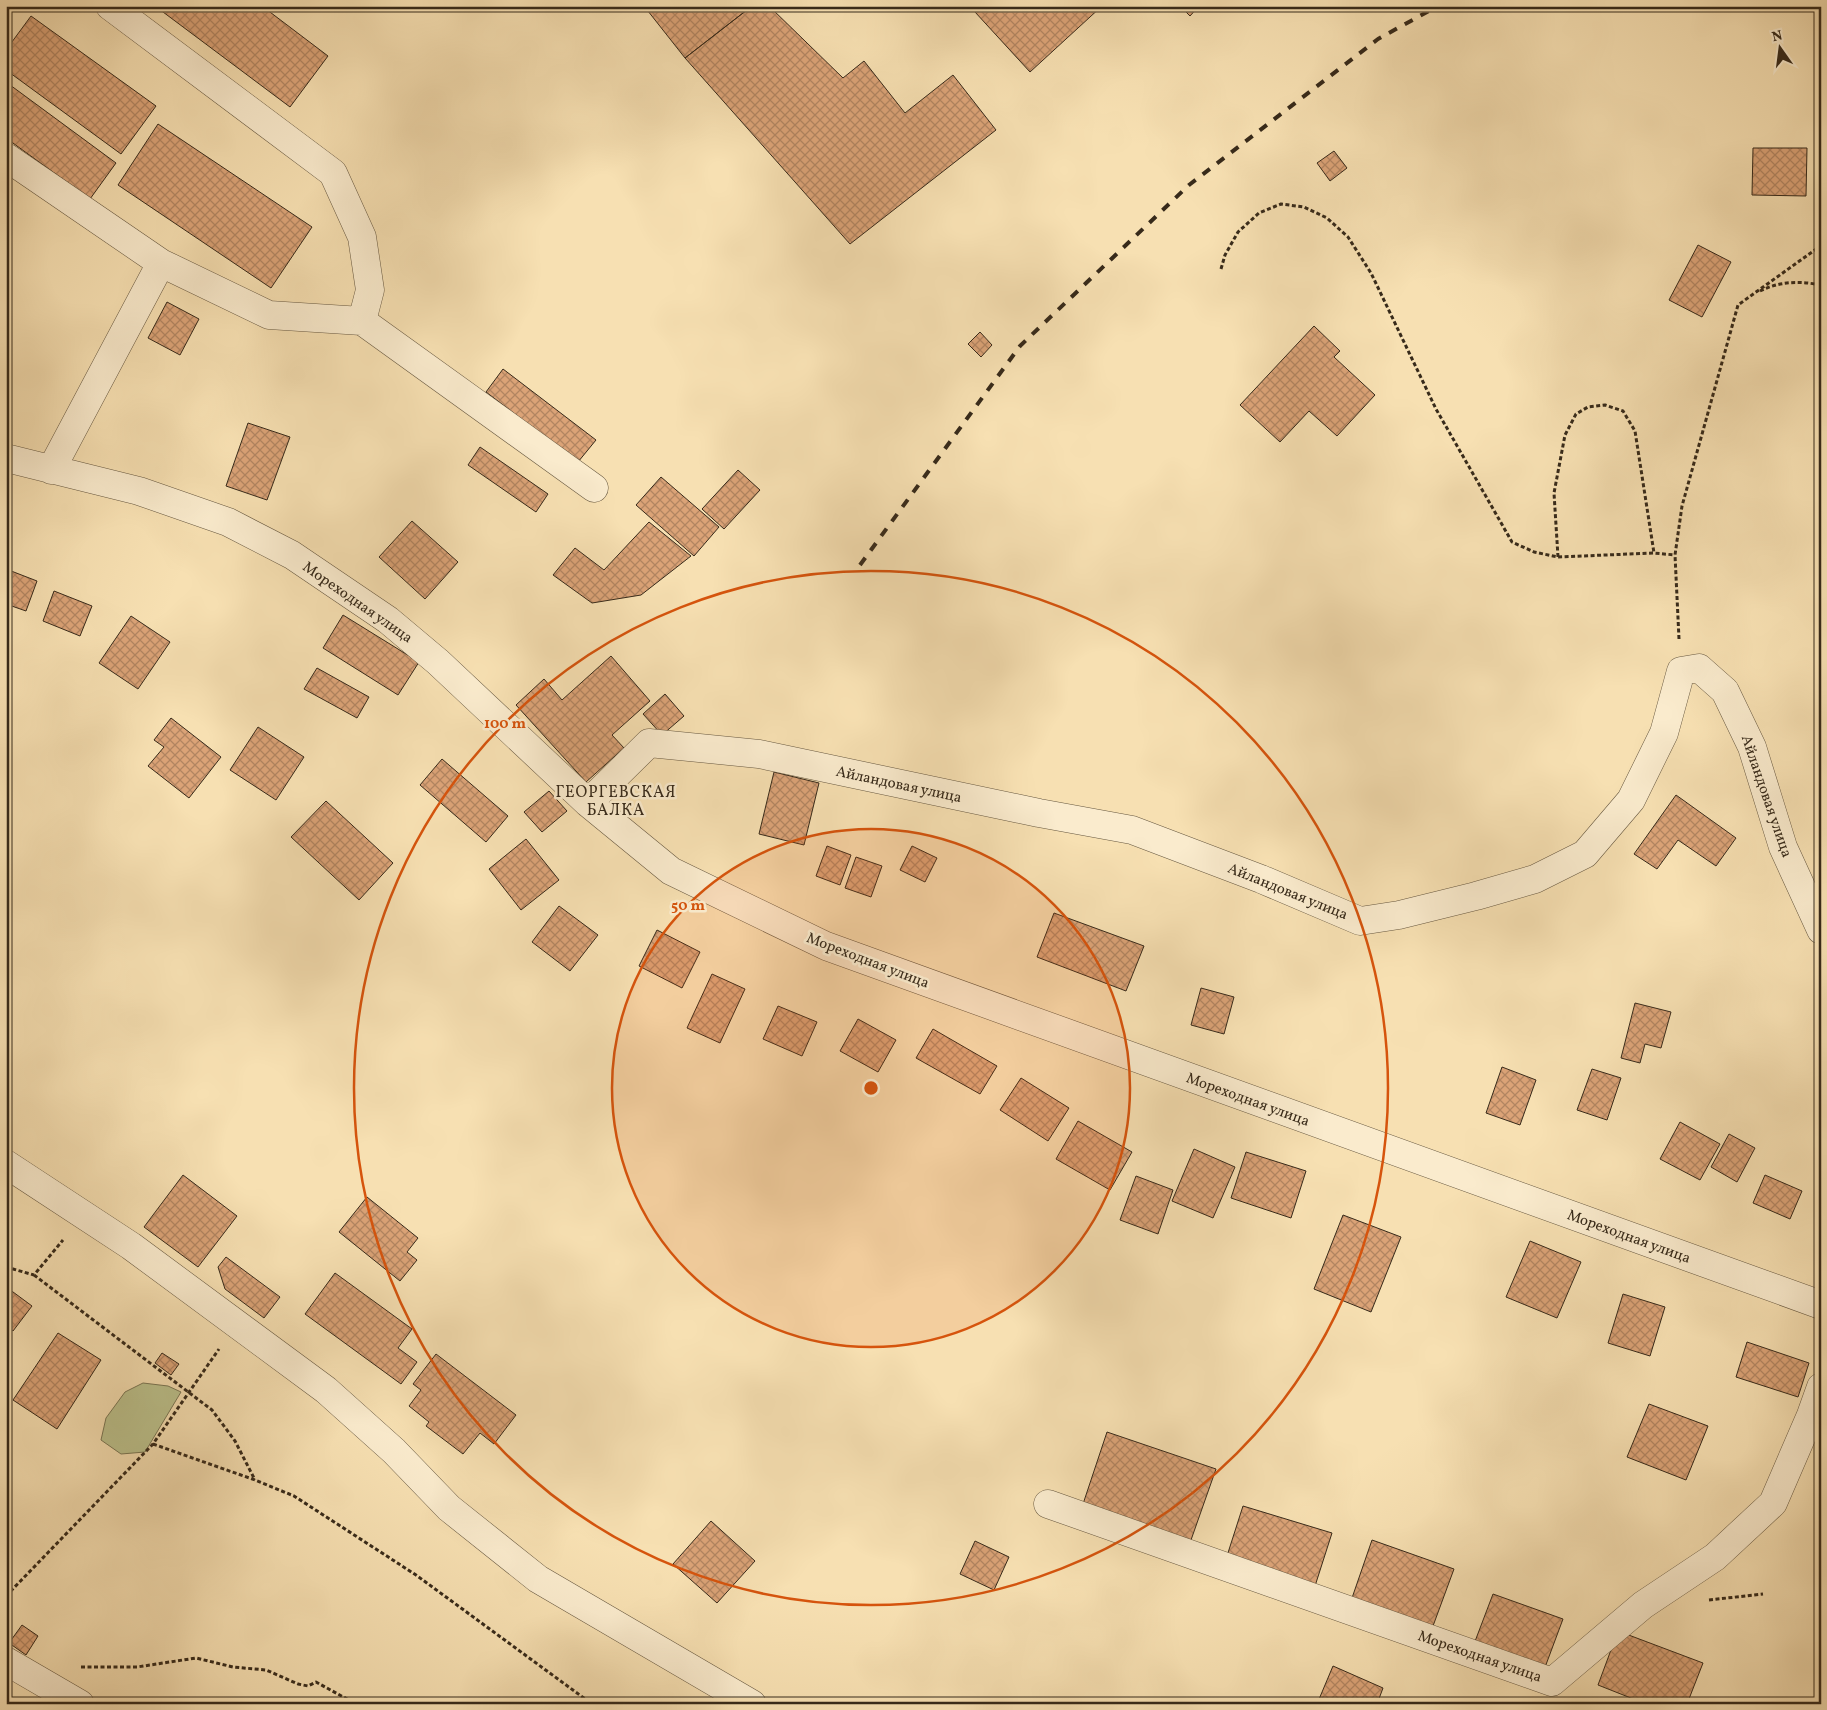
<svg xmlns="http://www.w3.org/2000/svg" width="1827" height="1710" font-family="Vollkorn,serif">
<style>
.grass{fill:#bcc28d;stroke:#7a7654}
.building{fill:url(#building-cross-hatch);stroke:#372a1a}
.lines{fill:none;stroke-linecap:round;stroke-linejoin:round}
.minor-casing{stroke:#675840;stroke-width:29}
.path{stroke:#372a1a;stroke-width:3;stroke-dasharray:4 2.5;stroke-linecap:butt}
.minor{stroke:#faebcd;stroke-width:28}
.rail{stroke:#372a1a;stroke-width:4;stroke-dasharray:9 9;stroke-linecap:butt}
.ring{fill:none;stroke:#d6540d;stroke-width:2.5}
.labels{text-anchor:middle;stroke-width:5;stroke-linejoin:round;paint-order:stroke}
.street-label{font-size:15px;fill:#372a1a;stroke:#faebcd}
.neighbourhood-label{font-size:16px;letter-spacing:1px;fill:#372a1a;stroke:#faebcd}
.centre{fill:#d6540d;stroke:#faebcd;stroke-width:2.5}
.ring-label{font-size:15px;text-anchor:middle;font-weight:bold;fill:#d6540d;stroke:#faebcd;stroke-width:5;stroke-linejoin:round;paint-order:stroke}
</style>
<defs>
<pattern id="building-cross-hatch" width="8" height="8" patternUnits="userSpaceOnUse" patternTransform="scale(1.25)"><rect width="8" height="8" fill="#dba377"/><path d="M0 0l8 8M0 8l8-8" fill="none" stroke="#b28561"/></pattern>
</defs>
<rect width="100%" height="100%" fill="#f7e0b2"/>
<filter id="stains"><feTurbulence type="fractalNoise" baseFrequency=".004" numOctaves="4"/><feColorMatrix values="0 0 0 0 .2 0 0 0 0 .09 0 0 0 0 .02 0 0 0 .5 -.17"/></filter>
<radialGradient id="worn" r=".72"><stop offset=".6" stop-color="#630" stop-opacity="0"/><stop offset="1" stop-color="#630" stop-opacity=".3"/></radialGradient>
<path class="grass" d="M 143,1383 L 168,1386 L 181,1392 L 145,1452 L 121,1454 L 101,1440 L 106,1418 L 125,1392 Z"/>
<path class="building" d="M 155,6 L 262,6 L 328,56 L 290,107 Z
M 644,6 L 752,6 L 685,58 Z
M 752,6 L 769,6 L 843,78 L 864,61 L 905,113 L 953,75 L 996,130 L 850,244 L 685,58 Z
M 981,6 L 1102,6 L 1030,72 L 975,12 Z
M 1180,6 L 1199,6 L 1190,16 Z
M 31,16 L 156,106 L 121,154 L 6,70 L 6,50 Z
M 6,82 L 116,163 L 90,199 L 6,138 Z
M 158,124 L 312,227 L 271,288 L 118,185 Z
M 1753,148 L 1807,148 L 1806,196 L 1752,195 Z
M 1334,151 L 1347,168 L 1330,181 L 1317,163 Z
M 1698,245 L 1731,262 L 1702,317 L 1669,300 Z
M 167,302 L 199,319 L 180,355 L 148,338 Z
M 1314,326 L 1340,351 L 1334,357 L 1375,395 L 1337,436 L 1309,411 L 1280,442 L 1240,405 Z
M 980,332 L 992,345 L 981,357 L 968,344 Z
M 503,369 L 596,440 L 578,462 L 486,392 Z
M 248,423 L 290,437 L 267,500 L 226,486 Z
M 480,447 L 548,494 L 536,512 L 468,465 Z
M 738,470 L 760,490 L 724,529 L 702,509 Z
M 661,477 L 719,527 L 694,556 L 636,505 Z
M 412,521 L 458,562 L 425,599 L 379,557 Z
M 649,522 L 691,556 L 641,595 L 592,603 L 553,575 L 575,548 L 604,570 Z
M 6,569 L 37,581 L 26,611 L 6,604 Z
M 54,591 L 92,606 L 80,636 L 43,621 Z
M 343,615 L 419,662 L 398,695 L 323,648 Z
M 131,616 L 170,642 L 138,689 L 99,663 Z
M 611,656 L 650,701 L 612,735 L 624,748 L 586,782 L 516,705 L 544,679 L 562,700 Z
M 317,668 L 369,697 L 357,718 L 304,689 Z
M 665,694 L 684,716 L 662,735 L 643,714 Z
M 171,718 L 221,757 L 189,798 L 148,766 L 164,747 L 154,740 Z
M 258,727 L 304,757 L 276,800 L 230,770 Z
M 442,759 L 508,816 L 486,842 L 420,785 Z
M 774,772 L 819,783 L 804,845 L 759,834 Z
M 549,791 L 567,811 L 542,832 L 524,812 Z
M 1676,795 L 1736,838 L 1716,866 L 1678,840 L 1657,869 L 1634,854 Z
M 326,801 L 393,863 L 359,900 L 291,837 Z
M 526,839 L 559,880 L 521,910 L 489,869 Z
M 827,846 L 851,855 L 840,885 L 816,876 Z
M 912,846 L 937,858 L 925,882 L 900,870 Z
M 856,857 L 882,866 L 871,897 L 845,888 Z
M 559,906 L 598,935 L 570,971 L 532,942 Z
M 1054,913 L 1144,946 L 1126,991 L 1037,957 Z
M 657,930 L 700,952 L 682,988 L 639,966 Z
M 712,974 L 745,989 L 720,1043 L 687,1028 Z
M 1201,988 L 1234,997 L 1224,1034 L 1191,1025 Z
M 1635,1003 L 1671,1012 L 1661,1048 L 1645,1044 L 1640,1063 L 1621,1058 Z
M 778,1006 L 817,1022 L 802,1056 L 763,1039 Z
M 858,1019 L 896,1040 L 878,1072 L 840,1051 Z
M 933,1029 L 997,1066 L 980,1094 L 916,1058 Z
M 1502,1067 L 1536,1080 L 1520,1125 L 1486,1113 Z
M 1592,1069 L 1621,1078 L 1607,1120 L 1577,1110 Z
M 1021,1078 L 1069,1108 L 1048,1141 L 1000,1110 Z
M 1078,1121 L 1132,1152 L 1110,1190 L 1056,1159 Z
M 1680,1122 L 1720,1144 L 1700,1180 L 1660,1159 Z
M 1729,1134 L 1755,1148 L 1737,1182 L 1711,1167 Z
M 1194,1149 L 1235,1167 L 1213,1218 L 1172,1201 Z
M 1246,1152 L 1306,1171 L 1291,1218 L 1231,1198 Z
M 183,1175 L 237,1216 L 198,1267 L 144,1227 Z
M 1765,1175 L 1802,1191 L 1790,1219 L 1753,1203 Z
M 1136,1176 L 1173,1190 L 1158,1234 L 1120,1220 Z
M 367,1197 L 418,1238 L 407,1252 L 417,1260 L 400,1281 L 339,1232 Z
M 1343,1215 L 1401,1237 L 1371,1312 L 1314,1289 Z
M 1530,1241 L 1581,1262 L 1557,1318 L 1506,1297 Z
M 226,1257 L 280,1297 L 264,1318 L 225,1289 L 218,1267 Z
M 335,1273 L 412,1329 L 398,1348 L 417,1362 L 401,1384 L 305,1314 Z
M 9,1289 L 32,1306 L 13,1331 L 6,1326 L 6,1293 Z
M 1623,1294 L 1665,1307 L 1650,1356 L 1608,1343 Z
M 58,1333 L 101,1360 L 57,1429 L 13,1400 Z
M 1747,1342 L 1809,1363 L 1798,1397 L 1736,1377 Z
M 162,1353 L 179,1364 L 171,1375 L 155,1363 Z
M 436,1354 L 516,1415 L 494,1444 L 480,1433 L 463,1454 L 426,1426 L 429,1422 L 409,1406 L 421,1390 L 413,1384 Z
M 1649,1404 L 1708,1426 L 1686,1480 L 1627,1457 Z
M 1107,1432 L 1216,1469 L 1191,1540 L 1083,1504 Z
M 1243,1506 L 1332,1533 L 1315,1586 L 1226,1559 Z
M 711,1521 L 755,1561 L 717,1603 L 673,1564 Z
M 1372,1540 L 1454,1569 L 1433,1626 L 1352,1598 Z
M 975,1541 L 1009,1557 L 994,1590 L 960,1574 Z
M 1493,1594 L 1563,1619 L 1544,1670 L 1474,1644 Z
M 22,1625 L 38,1636 L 26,1655 L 9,1643 Z
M 1618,1631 L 1703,1663 L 1687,1704 L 1646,1704 L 1598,1685 Z
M 1333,1666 L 1383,1688 L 1377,1704 L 1317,1704 Z"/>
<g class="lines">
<defs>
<path id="minor" d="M 110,6 L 333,173 L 362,237 L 370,290 L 362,321
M 6,157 L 161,263
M 6,458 L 139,491 L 228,522 L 292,555 L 388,620 L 438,662 L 588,803 L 671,871 L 826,946 L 1821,1305
M 51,470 L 161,263 L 269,315 L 362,321 L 594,488
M 588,803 L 649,743 L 759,754 L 1039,813 L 1132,830 L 1261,879 L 1360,921 L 1399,915 L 1476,896 L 1535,879 L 1585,854 L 1631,800 L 1664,733 L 1681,671 L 1699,668 L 1725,691 L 1752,747 L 1783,847 L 1821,930
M 6,1164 L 131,1246 L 326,1390 L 394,1451 L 449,1508 L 538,1579 L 752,1704
M 1048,1504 L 1552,1682 L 1643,1605 L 1715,1557 L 1773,1503 L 1811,1415 L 1821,1387
M 6,1661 L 80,1704"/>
</defs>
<use href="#minor" class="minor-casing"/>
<path class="path" d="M 1221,269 L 1225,255 L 1238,232 L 1259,213 L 1281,204 L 1304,207 L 1327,218 L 1348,237 L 1371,273 L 1436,409 L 1512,542 L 1534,552 L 1558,557 L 1654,553 L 1675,555
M 1760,291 C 1780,281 1800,281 1821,285
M 1558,557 L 1554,493 L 1565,435 L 1576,414 L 1588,407 L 1605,405 L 1623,411 L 1635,431 L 1654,553
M 1679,639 L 1675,555 L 1682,506 L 1738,305 L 1819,247 L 1821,239
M 6,1267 L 34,1275 L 63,1240
M 34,1275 L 212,1410 L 235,1441 L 255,1480
M 153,1444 L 255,1480 L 294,1496 L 416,1575 L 592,1704
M 6,1596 L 153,1444 L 219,1349
M 1709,1600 L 1763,1594
M 81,1667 L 137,1667 L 196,1658 L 233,1667 L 266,1670 L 298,1684 L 308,1686 L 316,1682 L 356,1704"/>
<use href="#minor" class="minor"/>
<path class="rail" d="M 860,565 L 1020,346 L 1189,185 L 1378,39 L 1438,6"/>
</g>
<circle cx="871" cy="1088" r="259" fill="#d6540d" fill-opacity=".12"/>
<g class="ring">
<circle cx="871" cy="1088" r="259"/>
<circle cx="871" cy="1088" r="517"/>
</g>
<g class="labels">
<g class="street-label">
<text transform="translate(358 602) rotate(35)" y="5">Мореходная улица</text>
<text transform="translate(899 784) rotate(12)" y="5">Айландовая улица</text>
<text transform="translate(1767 796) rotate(71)" y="5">Айландовая улица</text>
<text transform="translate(1288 891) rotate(22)" y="5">Айландовая улица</text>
<text transform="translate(868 960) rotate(21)" y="5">Мореходная улица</text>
<text transform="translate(1248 1099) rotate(20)" y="5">Мореходная улица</text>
<text transform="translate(1629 1236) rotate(20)" y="5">Мореходная улица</text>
<text transform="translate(1480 1656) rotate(19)" y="5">Мореходная улица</text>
</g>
<g class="neighbourhood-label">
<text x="616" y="797">ГЕОРГЕВСКАЯ<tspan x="616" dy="18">БАЛКА</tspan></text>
</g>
</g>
<circle cx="871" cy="1088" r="8" class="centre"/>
<g class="ring-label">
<text x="505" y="728">100 m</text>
<text x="688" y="910">50 m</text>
</g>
<rect width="1827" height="1710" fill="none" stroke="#f7e0b2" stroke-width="25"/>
<rect x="8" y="8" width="1812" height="1695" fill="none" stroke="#372a1a" stroke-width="2.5"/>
<rect x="12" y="12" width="1802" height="1685" fill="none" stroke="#372a1a"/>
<g transform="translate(1780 48) rotate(346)" stroke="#faebcd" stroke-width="4" paint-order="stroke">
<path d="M0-4L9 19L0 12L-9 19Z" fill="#372a1a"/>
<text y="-8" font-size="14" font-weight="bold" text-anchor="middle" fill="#372a1a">N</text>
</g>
<rect width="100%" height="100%" filter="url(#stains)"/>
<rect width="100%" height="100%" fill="url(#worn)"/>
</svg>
